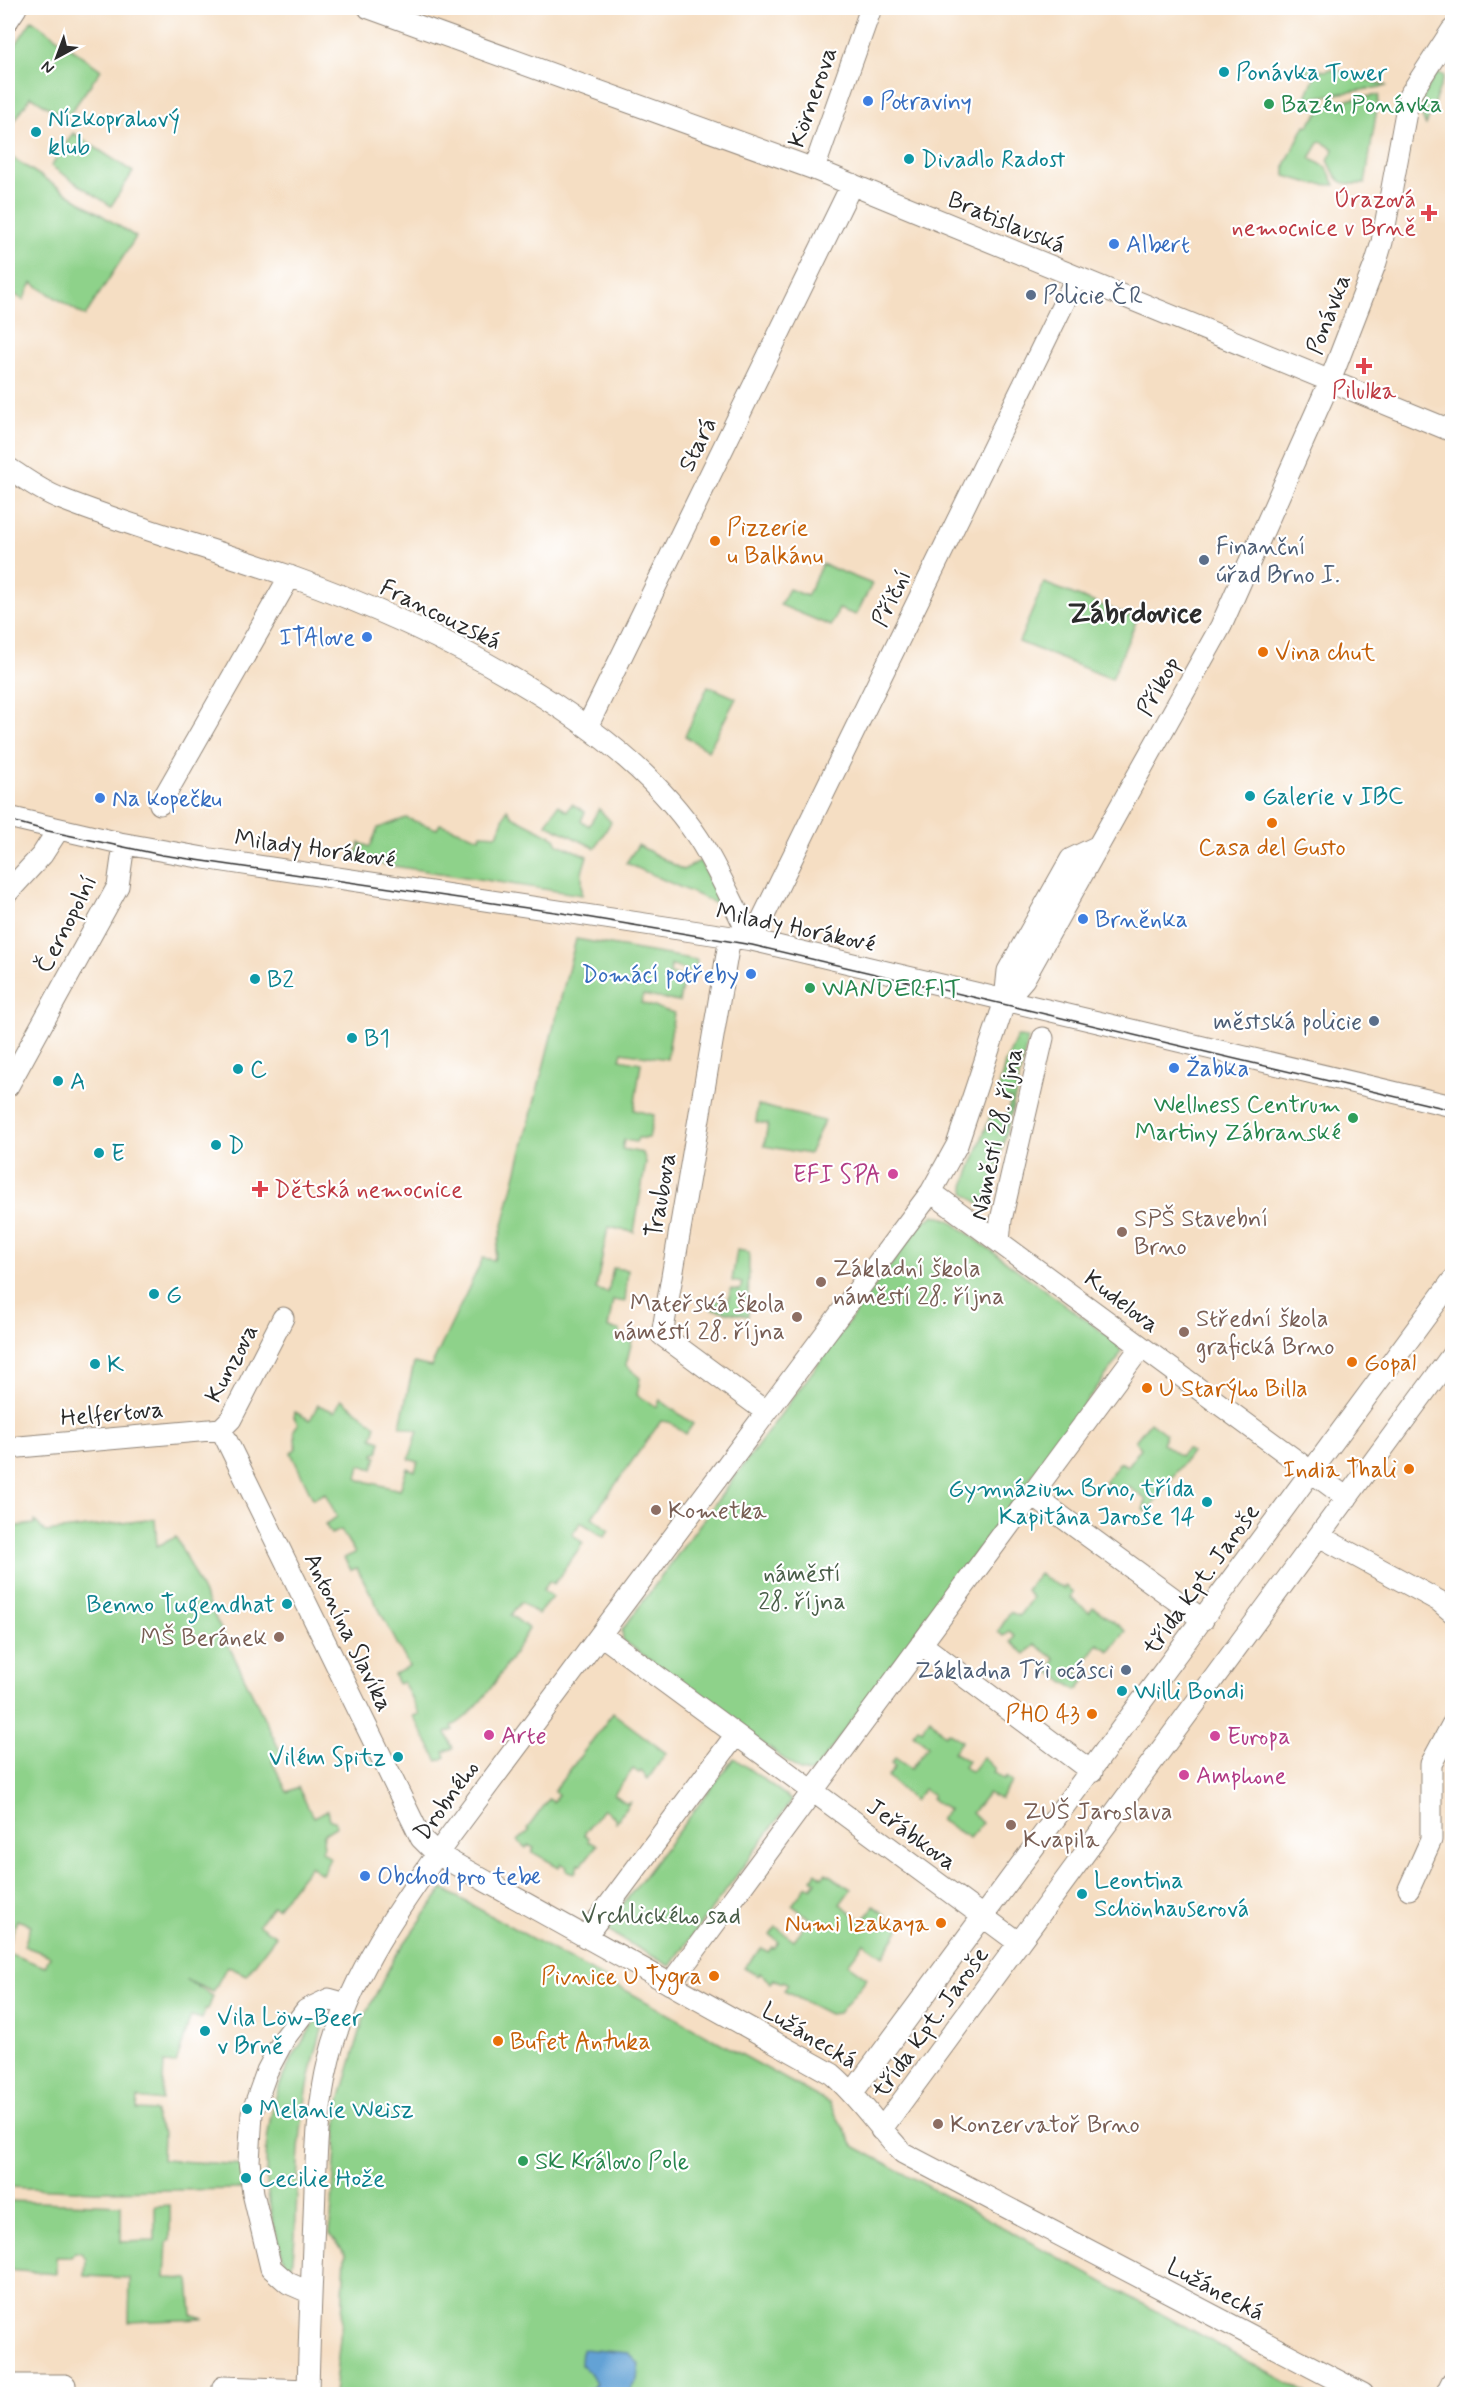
<svg xmlns="http://www.w3.org/2000/svg" width="1460" height="2402" font-family="Mynerve,sans-serif">
<style>
.green{fill:#8ed28a;stroke:#5c7e5a;stroke-width:1.5}
.water{fill:#63a2d5;stroke:#476680;stroke-width:1.5}
.lines{fill:none;stroke-linecap:round;stroke-linejoin:round}
.minor-casing{stroke:#908477;stroke-width:23}
.minor{stroke:#fff;stroke-width:21}
.tram{stroke:#2b2b2b;stroke-width:1.5}
.culture-dot{fill:#0f9aa8;stroke:#fff;stroke-width:2}
.shop-dot{fill:#3f7fe0;stroke:#fff;stroke-width:2}
.leisure-dot{fill:#2e9e5b;stroke:#fff;stroke-width:2}
.health-dot{fill:#e0444e;stroke:#fff;stroke-width:2}
.service-dot{fill:#5c6f8a;stroke:#fff;stroke-width:2}
.food-dot{fill:#e8710a;stroke:#fff;stroke-width:2}
.hotel-dot{fill:#d1479c;stroke:#fff;stroke-width:2}
.education-dot{fill:#8d6e63;stroke:#fff;stroke-width:2}
.labels{text-anchor:middle;stroke-width:4.5;stroke-linejoin:round;paint-order:stroke}
.culture-label{font-size:24px;fill:#0d838f;stroke:#fff;text-anchor:start}
.street-label{font-size:24px;fill:#2b2b2b;stroke:#fff}
.shop-label{font-size:24px;fill:#366cbe;stroke:#fff;text-anchor:start}
.leisure-label{font-size:24px;fill:#27864d;stroke:#fff;text-anchor:start}
.health-label{font-size:24px;fill:#be3a42;stroke:#fff;text-anchor:end}
.service-label{font-size:24px;fill:#4e5e75;stroke:#fff;text-anchor:start}
.food-label{font-size:24px;fill:#c56008;stroke:#fff;text-anchor:start}
.hotel-label{font-size:24px;fill:#b23c85;stroke:#fff;text-anchor:start}
.education-label{font-size:24px;fill:#785e54;stroke:#fff;text-anchor:start}
.park-label{font-size:24px;fill:#495d48;stroke:#fff}
.district-label{font-size:30px;font-weight:bold;fill:#2b2b2b;stroke:#fff}
</style>
<rect width="100%" height="100%" fill="#fff"/>
<filter id="ink" filterUnits="userSpaceOnUse"><feTurbulence type="fractalNoise" baseFrequency=".0167" numOctaves="2"/><feDisplacementMap in="SourceGraphic" scale="12" xChannelSelector="R" yChannelSelector="G"/><feConvolveMatrix kernelMatrix="1 2 1 2 8 2 1 2 1" color-interpolation-filters="sRGB"/></filter>
<filter id="wash" filterUnits="userSpaceOnUse"><feTurbulence type="fractalNoise" baseFrequency=".008" numOctaves="4" result="noise"/><feDisplacementMap in="SourceGraphic" scale="24" xChannelSelector="R" yChannelSelector="G"/><feGaussianBlur stdDeviation="1.35" result="paint"/><feColorMatrix in="noise" values="0 0 0 0 0 0 0 0 0 0 0 0 0 0 0 0 0 1.4 0 .05"/><feComposite in="paint" operator="in"/></filter>
<g filter="url(#wash)">
<rect width="100%" height="100%" fill="#f5dec3"/>
<path class="green" d="M 32,20 L 101,70 L 66,119 L 31,96 L 8,131 L 8,56 Z
M 1306,66 L 1325,71 L 1332,69 L 1387,86 L 1305,99 L 1315,76 L 1304,71 Z
M 1437,73 L 1444,76 L 1426,125 C 1414,108 1427,88 1437,73 Z
M 1379,95 L 1365,184 C 1338,184 1339,184 1328,160 L 1334,149 L 1320,141 L 1310,158 L 1327,168 L 1335,185 L 1313,184 L 1285,176 L 1285,165 L 1305,125 L 1308,126 C 1328,97 1347,100 1379,95 Z
M 73,133 L 133,172 L 111,206 L 51,166 Z
M 8,155 L 136,237 L 85,316 L 32,283 L 23,300 L 8,290 Z
M 822,564 L 872,584 L 856,615 L 839,609 L 831,626 L 780,605 L 789,589 L 807,596 Z
M 1044,583 L 1137,619 L 1112,679 L 1019,642 Z
M 708,686 L 736,698 L 708,751 L 685,736 Z
M 572,804 L 585,812 L 581,821 L 589,826 L 599,809 L 611,822 L 595,848 L 546,824 L 558,805 L 567,811 Z
M 507,809 L 512,816 L 555,838 L 558,844 L 587,856 L 582,872 L 582,895 L 354,860 L 360,843 L 370,847 L 378,828 L 406,818 L 437,829 L 440,824 L 480,838 L 481,834 L 497,835 Z
M 638,845 L 683,870 L 700,861 L 718,899 L 717,904 L 626,863 Z
M 576,939 L 697,960 L 695,974 L 671,965 L 670,974 L 684,977 L 679,1002 L 643,995 L 641,1003 L 674,1013 L 667,1059 L 622,1052 L 620,1059 L 641,1063 L 634,1110 L 654,1115 L 649,1138 L 638,1138 L 636,1142 L 624,1140 L 622,1149 L 643,1153 L 646,1162 L 634,1232 L 608,1227 L 596,1289 L 608,1293 L 613,1268 L 628,1270 L 625,1302 L 613,1300 L 608,1328 L 620,1330 L 619,1338 L 632,1340 L 626,1365 L 640,1378 L 637,1395 L 657,1407 L 660,1400 L 693,1424 L 686,1434 L 669,1422 L 661,1421 L 592,1517 L 609,1530 L 604,1537 L 581,1522 L 572,1534 L 583,1543 L 554,1584 L 549,1581 L 543,1590 L 552,1597 L 538,1614 L 521,1602 L 511,1615 L 529,1629 C 513,1655 479,1714 452,1726 L 453,1730 L 446,1733 L 453,1748 L 444,1752 L 446,1757 L 438,1761 L 413,1716 L 419,1714 L 403,1682 L 398,1684 L 394,1675 L 409,1666 L 357,1568 L 351,1570 L 344,1558 L 355,1553 L 341,1530 L 331,1534 L 325,1524 L 337,1517 L 325,1493 L 313,1499 L 291,1453 L 296,1448 L 294,1430 L 298,1424 L 294,1417 L 295,1412 L 310,1420 L 318,1405 L 335,1412 L 341,1399 L 376,1425 L 372,1438 L 381,1441 L 378,1453 L 375,1452 L 374,1456 L 377,1457 L 373,1469 L 360,1465 L 357,1478 L 360,1480 L 400,1490 L 407,1468 L 415,1471 L 418,1462 L 409,1459 L 418,1431 L 400,1426 L 414,1363 L 431,1367 L 483,1258 L 494,1260 Z
M 1017,1037 L 1028,1038 L 1010,1119 L 986,1208 L 966,1194 L 964,1186 L 991,1114 L 1006,1118 L 1011,1099 L 997,1096 L 1005,1063 Z
M 758,1105 L 824,1121 L 809,1154 L 764,1146 L 768,1124 L 756,1122 Z
M 934,1215 L 948,1219 L 1116,1342 L 1121,1350 L 1118,1359 L 816,1769 L 809,1773 L 800,1771 L 623,1640 L 622,1630 L 921,1224 Z
M 737,1250 L 749,1252 L 748,1316 L 712,1309 L 714,1300 L 728,1303 L 731,1289 L 740,1290 L 742,1283 L 732,1281 Z
M 1150,1422 L 1166,1434 L 1162,1443 L 1180,1456 L 1187,1449 L 1191,1452 L 1147,1512 L 1143,1510 L 1146,1500 L 1129,1487 L 1122,1494 L 1105,1482 L 1120,1462 L 1128,1466 L 1141,1448 L 1135,1441 Z
M 155,1519 L 157,1546 L 176,1537 L 282,1755 L 272,1761 L 287,1792 L 298,1787 L 313,1817 L 328,1810 L 330,1820 L 334,1821 L 337,1826 L 324,1834 L 322,1851 L 330,1858 L 322,1874 L 310,1866 L 277,1908 L 273,1906 L 258,1924 L 276,1936 L 246,1975 L 227,1966 L 213,1992 L 186,1980 L 213,1996 L 208,2010 L 205,2010 L 202,2019 L 191,2016 L 176,2064 L 164,2063 L 162,2101 L 138,2098 L 137,2110 L 156,2111 L 156,2121 L 163,2133 L 162,2160 L 244,2165 L 245,2189 L 95,2191 L 8,2187 L 8,1953 L 45,1967 L 50,1956 L 24,1946 L 31,1925 L 17,1920 L 8,1945 L 8,1527 L 35,1524 L 35,1521 L 45,1532 Z
M 1039,1574 L 1063,1589 L 1065,1586 L 1073,1592 L 1070,1597 L 1089,1612 L 1093,1607 L 1126,1631 L 1110,1651 L 1098,1644 L 1077,1672 L 1086,1679 L 1077,1690 L 1048,1671 L 1055,1659 L 1035,1644 L 1025,1654 L 1011,1642 L 1015,1636 L 1009,1631 L 1004,1636 L 998,1632 L 1010,1612 L 1019,1616 L 1032,1598 L 1026,1590 Z
M 613,1713 L 666,1753 L 648,1779 L 641,1771 L 639,1773 L 633,1769 L 614,1794 L 626,1803 L 630,1802 L 616,1822 L 615,1818 L 603,1809 L 584,1834 L 589,1838 L 588,1841 L 597,1845 L 582,1864 L 579,1863 L 575,1873 L 566,1870 L 567,1867 L 561,1863 L 559,1867 L 532,1852 L 534,1848 L 528,1845 L 526,1848 L 518,1841 L 529,1831 L 527,1829 L 549,1799 L 553,1802 L 558,1795 L 554,1791 Z
M 930,1719 L 945,1735 L 948,1732 L 962,1741 L 953,1752 L 968,1761 L 964,1767 L 971,1772 L 983,1757 L 995,1769 L 993,1772 L 1004,1780 L 1006,1777 L 1012,1782 L 1000,1799 L 988,1793 L 972,1813 L 982,1823 L 969,1838 L 940,1820 L 948,1809 L 931,1799 L 933,1795 L 924,1789 L 914,1801 L 888,1777 L 895,1767 L 891,1764 L 895,1758 L 911,1769 L 928,1746 L 913,1734 L 918,1727 L 922,1730 Z
M 734,1758 L 792,1800 L 670,1966 L 604,1929 Z
M 816,1872 L 822,1877 L 826,1873 L 851,1889 L 840,1904 L 863,1921 L 874,1906 L 886,1915 L 885,1918 L 901,1927 L 883,1956 L 864,1943 L 848,1964 L 867,1978 L 839,2013 L 829,2014 L 784,1991 L 788,1984 L 783,1981 L 781,1983 L 774,1979 L 771,1983 L 760,1973 L 758,1976 L 744,1968 L 762,1948 L 768,1952 L 772,1947 L 774,1948 L 779,1942 L 770,1935 L 776,1927 L 794,1940 L 810,1919 L 792,1905 L 807,1885 L 811,1888 L 816,1882 L 812,1878 Z
M 443,1889 L 829,2103 L 854,2146 L 1308,2394 L 334,2394 L 342,2319 L 345,2253 L 330,2234 L 339,2104 L 364,2018 L 394,1958 Z
M 322,2016 L 325,2020 C 310,2067 301,2115 298,2164 C 296,2198 297,2231 292,2265 L 289,2268 C 282,2261 281,2248 278,2239 C 257,2173 263,2098 303,2041 C 308,2033 314,2021 322,2016 Z
M 8,2201 L 121,2205 L 121,2242 L 155,2241 L 155,2206 L 170,2205 L 170,2241 L 167,2242 L 165,2278 L 189,2279 L 192,2315 L 204,2319 L 129,2322 L 130,2278 L 85,2276 L 86,2258 L 81,2253 L 75,2252 L 71,2257 L 56,2257 L 56,2274 L 8,2270 Z"/>
<path class="water" d="M 582,2349 L 629,2353 L 639,2364 L 637,2380 L 627,2394 L 587,2394 L 596,2383 L 591,2374 L 581,2365 Z"/>
</g>
<g filter="url(#ink)">
<g class="lines">
<defs>
<path id="minor" d="M 369,8 L 814,169 L 1452,431
M 8,20 L 16,8
M 814,169 L 871,8
M 8,468 C 24,478 41,491 59,498 C 134,528 213,549 289,576 C 425,624 618,716 699,839 C 719,870 734,907 752,940
M 587,727 L 852,184
M 160,804 L 290,576
M 8,817 L 120,843 L 204,858 L 752,940 L 1452,1106
M 8,892 L 42,855 L 58,830
M 730,937 L 662,1335 L 765,1411
M 752,940 L 1076,278
M 1005,1001 L 1024,979 L 1221,626 L 1330,381 L 1376,262 L 1382,242 L 1409,96 L 1452,30
M 8,1086 L 118,886 L 124,844
M 931,1192 L 1347,1498
M 999,1242 L 1001,1220 L 1043,1038
M 221,1429 L 421,1838 L 437,1854 L 832,2074 C 859,2097 878,2127 903,2153 L 1363,2394
M 221,1429 L 231,1419 L 283,1318
M 8,1448 L 221,1429
M 1032,1495 L 1203,1620
M 1319,1536 L 1439,1601 L 1452,1612
M 601,1635 L 1019,1943
M 921,1644 L 1092,1772
M 1409,1889 L 1431,1840 L 1431,1764 L 1452,1725
M 585,1937 L 735,1736
M 670,1984 L 1141,1347
M 853,2092 L 1452,1281
M 881,2130 L 1452,1355
M 311,2293 L 288,2283 L 271,2268 L 253,2193 L 249,2161 L 252,2113 L 267,2071 L 284,2039 L 306,2010 L 329,1999 L 347,2004
M 8,2385 L 65,2385
M 223,2387 L 308,2390
M 308,2394 C 309,2335 312,2276 314,2217 C 316,2164 316,2111 329,2059 C 349,1977 401,1904 450,1836 L 931,1192 L 957,1145 L 1005,1001 L 1008,971 L 1071,859 L 1096,847
M 1446,2394 L 1452,2382"/>
</defs>
<use href="#minor" class="minor-casing"/>
<use href="#minor" class="minor"/>
<path class="tram" d="M 8,820 L 48,831 L 162,855 L 562,913 L 752,945 L 1452,1110"/>
</g>
</g>
<g class="culture-dot">
<circle cx="1224" cy="72" r="6"/>
<circle cx="36" cy="132" r="6"/>
<circle cx="909" cy="159" r="6"/>
<circle cx="1250" cy="796" r="6"/>
<circle cx="255" cy="979" r="6"/>
<circle cx="352" cy="1038" r="6"/>
<circle cx="238" cy="1069" r="6"/>
<circle cx="58" cy="1081" r="6"/>
<circle cx="216" cy="1145" r="6"/>
<circle cx="99" cy="1153" r="6"/>
<circle cx="154" cy="1294" r="6"/>
<circle cx="95" cy="1364" r="6"/>
<circle cx="1207" cy="1502" r="6"/>
<circle cx="287" cy="1604" r="6"/>
<circle cx="1122" cy="1691" r="6"/>
<circle cx="398" cy="1757" r="6"/>
<circle cx="1082" cy="1894" r="6"/>
<circle cx="205" cy="2031" r="6"/>
<circle cx="247" cy="2109" r="6"/>
<circle cx="246" cy="2178" r="6"/>
</g>
<g class="shop-dot">
<circle cx="868" cy="101" r="6"/>
<circle cx="1114" cy="244" r="6"/>
<circle cx="367" cy="637" r="6"/>
<circle cx="100" cy="798" r="6"/>
<circle cx="1083" cy="919" r="6"/>
<circle cx="751" cy="974" r="6"/>
<circle cx="1174" cy="1068" r="6"/>
<circle cx="365" cy="1876" r="6"/>
</g>
<g class="leisure-dot">
<circle cx="1269" cy="104" r="6"/>
<circle cx="810" cy="988" r="6"/>
<circle cx="1353" cy="1118" r="6"/>
<circle cx="523" cy="2161" r="6"/>
</g>
<g class="health-dot">
<path d="M1426 204h6v6h6v6h-6v6h-6v-6h-6v-6h6z"/>
<path d="M1361 357h6v6h6v6h-6v6h-6v-6h-6v-6h6z"/>
<path d="M257 1180h6v6h6v6h-6v6h-6v-6h-6v-6h6z"/>
</g>
<g class="service-dot">
<circle cx="1031" cy="295" r="6"/>
<circle cx="1204" cy="560" r="6"/>
<circle cx="1374" cy="1021" r="6"/>
<circle cx="1126" cy="1670" r="6"/>
</g>
<g class="food-dot">
<circle cx="715" cy="541" r="6"/>
<circle cx="1263" cy="652" r="6"/>
<circle cx="1272" cy="823" r="6"/>
<circle cx="1352" cy="1362" r="6"/>
<circle cx="1147" cy="1388" r="6"/>
<circle cx="1409" cy="1469" r="6"/>
<circle cx="1092" cy="1714" r="6"/>
<circle cx="941" cy="1923" r="6"/>
<circle cx="714" cy="1976" r="6"/>
<circle cx="498" cy="2041" r="6"/>
</g>
<g class="hotel-dot">
<circle cx="893" cy="1174" r="6"/>
<circle cx="489" cy="1735" r="6"/>
<circle cx="1215" cy="1736" r="6"/>
<circle cx="1184" cy="1775" r="6"/>
</g>
<g class="education-dot">
<circle cx="1122" cy="1232" r="6"/>
<circle cx="821" cy="1282" r="6"/>
<circle cx="797" cy="1317" r="6"/>
<circle cx="1184" cy="1332" r="6"/>
<circle cx="656" cy="1510" r="6"/>
<circle cx="279" cy="1637" r="6"/>
<circle cx="1011" cy="1825" r="6"/>
<circle cx="938" cy="2124" r="6"/>
</g>
<g class="labels">
<g class="culture-label">
<text x="1236" y="80">Ponávka Tower</text>
<text x="48" y="126">Nízkoprahový<tspan x="48" dy="28">klub</tspan></text>
<text x="921" y="167">Divadlo Radost</text>
<text x="1262" y="804">Galerie v IBC</text>
<text x="267" y="987">B2</text>
<text x="364" y="1046">B1</text>
<text x="250" y="1077">C</text>
<text x="70" y="1089">A</text>
<text x="228" y="1153">D</text>
<text x="111" y="1161">E</text>
<text x="166" y="1302">G</text>
<text x="107" y="1372">K</text>
<text x="1195" y="1496" text-anchor="end">Gymnázium Brno, třída<tspan x="1195" dy="28">Kapitána Jaroše 14</tspan></text>
<text x="275" y="1612" text-anchor="end">Benno Tugendhat</text>
<text x="1134" y="1699">Willi Bondi</text>
<text x="386" y="1765" text-anchor="end">Vilém Spitz</text>
<text x="1094" y="1888">Leontina<tspan x="1094" dy="28">Schönhauserová</tspan></text>
<text x="217" y="2025">Vila Löw-Beer<tspan x="217" dy="28">v Brně</tspan></text>
<text x="259" y="2117">Melanie Weisz</text>
<text x="258" y="2186">Cecilie Hože</text>
</g>
<g class="street-label">
<text transform="translate(812 97) rotate(-71)" y="8">Körnerova</text>
<text transform="translate(1007 222) rotate(23)" y="8">Bratislavská</text>
<text transform="translate(1328 314) rotate(-69)" y="8">Ponávka</text>
<text transform="translate(697 444) rotate(-64)" y="8">Stará</text>
<text transform="translate(891 598) rotate(-64)" y="8">Příční</text>
<text transform="translate(441 614) rotate(26)" y="8">Francouzská</text>
<text transform="translate(1158 686) rotate(-61)" y="8">Příkop</text>
<text transform="translate(315 848) rotate(8)" y="8">Milady Horákové</text>
<text transform="translate(66 924) rotate(-63)" y="8">Černopolní</text>
<text transform="translate(796 927) rotate(12)" y="8">Milady Horákové</text>
<text transform="translate(996 1134) rotate(-78)" y="8">Náměstí 28. října</text>
<text transform="translate(660 1195) rotate(-80)" y="8">Traubova</text>
<text transform="translate(1122 1301) rotate(37)" y="8">Kudelova</text>
<text transform="translate(231 1363) rotate(-62)" y="8">Kunzova</text>
<text transform="translate(112 1413) rotate(-5)" y="8">Helfertova</text>
<text transform="translate(1201 1579) rotate(-54)" y="8">třída Kpt. Jaroše</text>
<text transform="translate(349 1632) rotate(64)" y="8">Antonína Slavíka</text>
<text transform="translate(446 1800) rotate(-54)" y="8">Drobného</text>
<text transform="translate(912 1834) rotate(36)" y="8">Jeřábkova</text>
<text transform="translate(930 2022) rotate(-54)" y="8">třída Kpt. Jaroše</text>
<text transform="translate(810 2035) rotate(31)" y="8">Lužánecká</text>
<text transform="translate(1216 2289) rotate(28)" y="8">Lužánecká</text>
</g>
<g class="shop-label">
<text x="880" y="109">Potraviny</text>
<text x="1126" y="252">Albert</text>
<text x="355" y="645" text-anchor="end">ITAlove</text>
<text x="112" y="806">Na kopečku</text>
<text x="1095" y="927">Brněnka</text>
<text x="739" y="982" text-anchor="end">Domácí potřeby</text>
<text x="1186" y="1076">Žabka</text>
<text x="377" y="1884">Obchod pro tebe</text>
</g>
<g class="leisure-label">
<text x="1281" y="112">Bazén Ponávka</text>
<text x="822" y="996">WANDERFIT</text>
<text x="1341" y="1112" text-anchor="end">Wellness Centrum<tspan x="1341" dy="28">Martiny Zábranské</tspan></text>
<text x="535" y="2169">SK Královo Pole</text>
</g>
<g class="health-label">
<text x="1416" y="207">Úrazová<tspan x="1416" dy="28">nemocnice v Brně</tspan></text>
<text x="1364" y="398" text-anchor="middle">Pilulka</text>
<text x="274" y="1197" text-anchor="start">Dětská nemocnice</text>
</g>
<g class="service-label">
<text x="1043" y="303">Policie ČR</text>
<text x="1216" y="554">Finanční<tspan x="1216" dy="28">úřad Brno I.</tspan></text>
<text x="1362" y="1029" text-anchor="end">městská policie</text>
<text x="1114" y="1678" text-anchor="end">Základna Tři ocásci</text>
</g>
<g class="food-label">
<text x="727" y="535">Pizzerie<tspan x="727" dy="28">u Balkánu</tspan></text>
<text x="1275" y="660">Vina chut</text>
<text x="1272" y="855" text-anchor="middle">Casa del Gusto</text>
<text x="1364" y="1370">Gopal</text>
<text x="1159" y="1396">U Starýho Billa</text>
<text x="1397" y="1477" text-anchor="end">India Thali</text>
<text x="1080" y="1722" text-anchor="end">PHO 43</text>
<text x="929" y="1931" text-anchor="end">Numi Izakaya</text>
<text x="702" y="1984" text-anchor="end">Pivnice U Tygra</text>
<text x="510" y="2049">Bufet Antuka</text>
</g>
<g class="hotel-label">
<text x="881" y="1182" text-anchor="end">EFI SPA</text>
<text x="501" y="1743">Arte</text>
<text x="1227" y="1744">Europa</text>
<text x="1196" y="1783">Amphone</text>
</g>
<g class="education-label">
<text x="1134" y="1226">SPŠ Stavební<tspan x="1134" dy="28">Brno</tspan></text>
<text x="833" y="1276">Základní škola<tspan x="833" dy="28">náměstí 28. října</tspan></text>
<text x="785" y="1311" text-anchor="end">Mateřská škola<tspan x="785" dy="28">náměstí 28. října</tspan></text>
<text x="1196" y="1326">Střední škola<tspan x="1196" dy="28">grafická Brno</tspan></text>
<text x="668" y="1518">Kometka</text>
<text x="267" y="1645" text-anchor="end">MŠ Beránek</text>
<text x="1023" y="1819">ZUŠ Jaroslava<tspan x="1023" dy="28">Kvapila</tspan></text>
<text x="950" y="2132">Konzervatoř Brno</text>
</g>
<g class="park-label">
<text x="802" y="1581">náměstí<tspan x="802" dy="28">28. října</tspan></text>
<text x="661" y="1923">Vrchlického sad</text>
</g>
<g class="district-label">
<text x="1135" y="622">Zábrdovice</text>
</g>
</g>
<rect width="1460" height="2402" fill="none" stroke="#fff" stroke-width="30"/>
<g transform="translate(57 57) rotate(221)" stroke="#ffffff" stroke-width="4.5" paint-order="stroke">
<path d="M0-4.5L10 22L0 15L-10 22Z" fill="#2b2b2b"/>
<text y="-9" font-size="16" font-weight="bold" text-anchor="middle" fill="#2b2b2b">N</text>
</g>
</svg>
